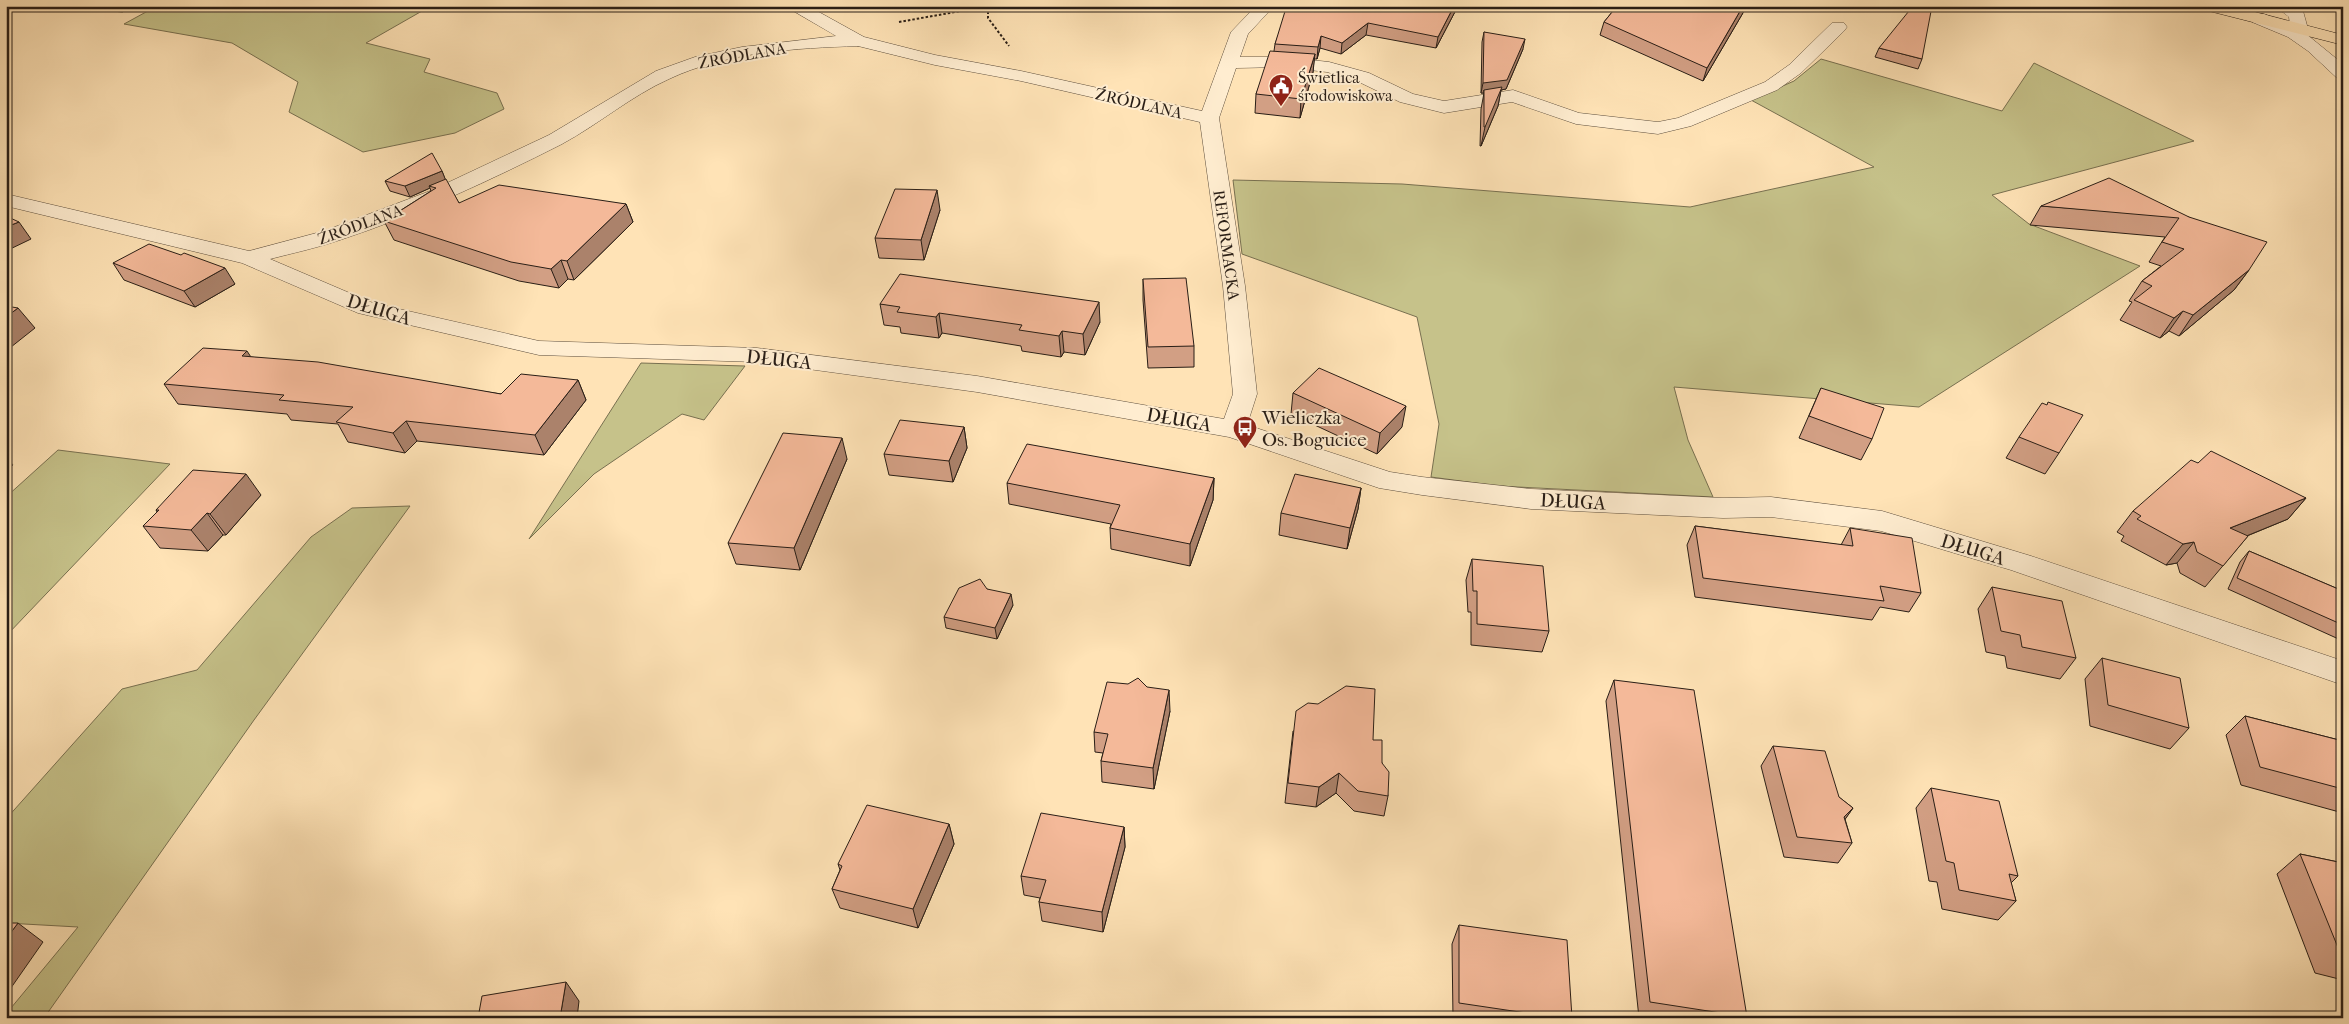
<svg xmlns="http://www.w3.org/2000/svg" width="2349" height="1024" font-family="'IM FELL French Canon',serif">
<style>
.green{fill:#c6c28a;stroke:#787050}
.lines{fill:none;stroke-linecap:round;stroke-linejoin:round}
.minor-casing{stroke:#5e4f3e;stroke-width:1}
.primary-casing{stroke:#291e16;stroke-width:1}
.path{stroke:#291e16;stroke-width:2;stroke-dasharray:2.5 2;stroke-linecap:butt}
.minor{fill:#ffedd0;fill-rule:evenodd}
.primary{fill:#ffe3b6;fill-rule:evenodd}
.wall{fill:#d29f84;stroke:#291e16}
.shaded-wall{fill:#ab826b;stroke:#291e16}
.building{fill:#f4b999;stroke:#291e16}
.labels{text-anchor:middle;stroke-width:4;stroke-linejoin:round;paint-order:stroke}
.far-street-label{font-size:16px;fill:#291e16;stroke:#ffedd0}
.far-poi-label{font-size:16px;fill:#291e16;stroke:#ffedd0;text-anchor:start}
.street-label{font-size:19px;fill:#291e16;stroke:#ffedd0}
.poi-label{font-size:19px;fill:#291e16;stroke:#ffedd0;text-anchor:start}
</style>
<rect width="100%" height="100%" fill="#ffe3b6"/>
<filter id="stains"><feTurbulence type="fractalNoise" baseFrequency=".004" numOctaves="4"/><feColorMatrix values="0 0 0 0 .2 0 0 0 0 .09 0 0 0 0 .02 0 0 0 .5 -.17"/></filter>
<radialGradient id="worn" r=".72"><stop offset=".6" stop-color="#630" stop-opacity="0"/><stop offset="1" stop-color="#630" stop-opacity=".3"/></radialGradient>
<path class="green" d="M 157,6 L 429,7 L 366,43 L 430,59 L 424,72 L 497,93 L 504,109 L 455,133 L 363,152 L 289,112 L 298,82 L 232,43 L 124,24 Z
M 1821,59 L 2002,111 L 2034,63 L 2194,141 L 1992,195 L 2029,224 L 2140,266 L 1919,407 L 1674,387 L 1688,440 L 1713,497 L 1498,486 L 1431,477 L 1439,424 L 1417,317 L 1242,254 L 1233,180 L 1402,184 L 1690,207 L 1874,167 L 1751,100 L 1794,81 Z
M 641,363 L 745,366 L 704,420 L 682,414 L 594,474 L 529,539 Z
M 58,450 L 170,464 L 6,636 L 6,497 Z
M 410,506 L 254,720 L 44,1018 L 6,1018 L 6,1014 L 78,927 L 6,923 L 6,819 L 122,689 L 197,670 L 311,537 L 352,508 Z"/>
<g class="lines">
<defs>
<path id="minor" d="M 785,6 L 808,6 L 864,37 L 935,55 L 1021,71 L 1202,111 L 1231,32 L 1256,6 L 1274,6 L 1248,34 L 1240,57 L 1283,57 L 1329,62 L 1369,73 L 1413,94 L 1444,101 L 1513,90 L 1579,113 L 1658,122 L 1678,118 L 1765,82 L 1789,65 L 1832,23 L 1844,23 L 1847,27 L 1844,31 L 1801,73 L 1777,90 L 1691,126 L 1658,134 L 1576,124 L 1512,102 L 1444,113 L 1400,102 L 1357,81 L 1327,72 L 1283,67 L 1236,68 L 1219,118 L 1245,286 L 1257,394 L 1247,425 L 1390,472 L 1422,477 L 1531,489 L 1723,498 L 1771,497 L 1882,511 L 2031,556 L 2343,661 L 2343,685 L 2011,570 L 1881,531 L 1771,517 L 1723,518 L 1531,509 L 1422,495 L 1379,488 L 1229,437 L 977,392 L 757,362 L 539,355 L 358,313 L 242,263 L 6,206 L 6,194 L 249,251 L 324,231 L 430,191 L 549,135 L 656,71 L 695,57 L 742,47 L 836,36 ZM 858,46 L 935,65 L 1021,81 L 1200,122 L 1223,286 L 1233,394 L 1224,419 L 977,376 L 757,348 L 539,341 L 373,303 L 270,259 C 293,253 317,248 340,240 C 416,215 491,180 562,144 C 599,124 631,96 669,79 C 726,52 796,48 858,46 Z
M 2275,6 L 2295,6 L 2303,11 L 2308,29 L 2305,33 L 2343,64 L 2343,79 L 2337,78 L 2308,51 L 2288,37 L 2252,22 L 2250,18 L 2252,14 L 2264,14 L 2290,25 L 2289,17 Z"/>
<path id="primary" d="M 2203,6 L 2232,6 L 2343,35 L 2343,45 L 2205,10 Z"/>
</defs>
<use href="#minor" class="minor-casing"/>
<use href="#primary" class="primary-casing"/>
<path class="path" d="M 988,7 L 988,18 L 1009,46
M 899,22 L 989,6"/>
<use href="#minor" class="minor"/>
<use href="#primary" class="primary"/>
</g>
<path class="wall" d="M 69,6 L 134,6 L 122,12 Z
M 1289,6 L 1458,6 L 1436,48 L 1366,35 L 1341,54 L 1320,48 L 1317,59 L 1314,59 L 1313,72 L 1300,118 L 1255,113 L 1256,94 L 1274,51 L 1275,44 Z
M 1617,6 L 1747,6 L 1703,81 L 1600,35 L 1604,22 Z
M 1484,32 L 1523,49 L 1506,89 L 1501,90 L 1498,106 L 1481,146 L 1480,146 L 1481,109 L 1484,93 L 1481,93 L 1482,42 Z
M 1879,48 L 1922,59 L 1918,69 L 1875,57 Z
M 442,171 L 445,179 L 459,203 L 626,204 L 633,222 L 574,280 L 568,279 L 559,288 L 519,281 L 394,240 L 384,221 L 431,191 L 430,188 L 410,197 L 390,191 L 385,181 Z
M 2041,206 L 2189,217 L 2249,270 L 2234,290 L 2179,336 L 2169,331 L 2160,338 L 2120,320 L 2132,302 L 2129,301 L 2142,281 L 2161,266 L 2149,262 L 2165,237 L 2030,225 Z
M 940,210 L 924,260 L 879,258 L 875,238 Z
M 113,263 L 235,284 L 195,307 L 124,280 Z
M 1143,279 L 1194,346 L 1194,367 L 1148,368 L 1143,300 Z
M 880,304 L 1100,322 L 1085,355 L 1064,352 L 1061,357 L 1022,351 L 1021,346 L 942,333 L 939,338 L 901,333 L 900,327 L 884,325 Z
M 251,357 L 501,394 L 578,380 L 586,400 L 544,455 L 417,441 L 405,453 L 348,442 L 338,424 L 291,420 L 287,414 L 178,404 L 164,384 Z
M 1821,388 L 1872,439 L 1861,460 L 1799,438 Z
M 1293,393 L 1402,427 L 1377,454 L 1291,414 Z
M 2047,405 L 2059,453 L 2045,474 L 2006,458 L 2019,437 Z
M 964,427 L 967,448 L 953,482 L 889,475 L 884,454 Z
M 847,459 L 800,570 L 736,564 L 728,543 Z
M 2198,463 L 2306,498 L 2288,519 L 2247,536 L 2248,536 L 2205,587 L 2180,573 L 2177,563 L 2166,565 L 2121,541 L 2124,536 L 2117,532 L 2133,511 Z
M 1214,478 L 1213,500 L 1190,566 L 1111,549 L 1110,528 L 1111,524 L 1009,504 L 1007,483 Z
M 1361,488 L 1358,509 L 1347,549 L 1279,535 L 1281,513 Z
M 261,495 L 226,535 L 223,535 L 208,551 L 160,548 L 143,526 L 157,512 L 156,510 Z
M 1695,526 L 1841,545 L 1850,528 L 1921,593 L 1909,612 L 1880,607 L 1872,620 L 1695,597 L 1687,545 Z
M 2249,551 L 2343,591 L 2343,641 L 2228,589 L 2240,562 Z
M 1472,559 L 1549,631 L 1542,652 L 1471,645 L 1471,612 L 1468,612 L 1466,580 Z
M 1992,587 L 2076,658 L 2060,679 L 2007,668 L 2005,656 L 1986,652 L 1978,609 Z
M 987,589 L 1013,605 L 997,639 L 946,628 L 944,617 Z
M 2102,658 L 2189,728 L 2170,749 L 2090,726 L 2085,679 Z
M 1614,680 L 1747,1017 L 1746,1018 L 1639,1018 L 1606,701 Z
M 1170,711 L 1154,789 L 1102,782 L 1101,761 L 1103,753 L 1095,752 L 1094,732 Z
M 2245,716 L 2343,741 L 2343,813 L 2241,785 L 2226,735 Z
M 1293,731 L 1373,740 L 1382,763 L 1388,796 L 1384,816 L 1354,811 L 1336,793 L 1316,807 L 1285,803 Z
M 1773,746 L 1853,808 L 1845,819 L 1852,843 L 1838,863 L 1784,857 L 1761,766 Z
M 1931,788 L 2018,876 L 2011,883 L 2016,901 L 1998,920 L 1942,909 L 1937,882 L 1929,881 L 1916,808 Z
M 949,824 L 954,844 L 918,928 L 840,908 L 832,889 L 840,870 L 838,864 Z
M 1124,827 L 1125,847 L 1103,932 L 1042,921 L 1039,902 L 1040,898 L 1024,895 L 1021,876 Z
M 2300,854 L 2343,863 L 2343,980 L 2315,973 L 2277,874 Z
M 1459,925 L 1572,1018 L 1453,1018 L 1452,944 Z"/>
<path class="shaded-wall" d="M 119,6 L 134,6 L 122,12 Z
M 1454,6 L 1458,6 L 1436,48 L 1438,37 Z
M 1743,6 L 1747,6 L 1703,81 L 1707,68 Z
M 1368,23 L 1366,35 L 1341,54 L 1342,43 Z
M 1321,36 L 1320,48 L 1317,59 L 1318,47 Z
M 1525,39 L 1523,49 L 1506,89 L 1501,90 L 1498,106 L 1481,146 L 1485,127 L 1484,90 L 1484,93 L 1481,93 L 1483,83 Z
M 1315,54 L 1313,72 L 1300,118 L 1301,99 Z
M 442,171 L 446,181 L 429,186 L 430,188 L 410,197 L 405,186 Z
M 937,190 L 940,210 L 924,260 L 921,240 Z
M 626,204 L 633,222 L 574,280 L 567,261 Z
M 19,222 L 31,239 L 6,251 L 6,227 Z
M 561,260 L 568,279 L 559,288 L 551,269 Z
M 225,268 L 235,284 L 195,307 L 184,291 Z
M 2249,270 L 2234,290 L 2179,336 L 2193,315 Z
M 1099,302 L 1100,322 L 1085,355 L 1083,334 Z
M 18,308 L 35,328 L 6,351 L 6,317 Z
M 2183,311 L 2169,331 L 2160,338 L 2174,318 Z
M 939,313 L 942,333 L 939,338 L 936,317 Z
M 1062,331 L 1064,352 L 1061,357 L 1059,336 Z
M 247,351 L 260,371 L 242,356 Z
M 578,380 L 586,400 L 544,455 L 535,435 Z
M 1406,406 L 1402,427 L 1377,454 L 1380,433 Z
M 406,421 L 417,441 L 405,453 L 393,433 Z
M 964,427 L 967,448 L 953,482 L 949,461 Z
M 842,438 L 847,459 L 800,570 L 794,548 Z
M 6,457 L 13,465 L 6,472 Z
M 246,474 L 261,495 L 226,535 L 210,514 Z
M 1214,478 L 1213,500 L 1190,566 L 1190,544 Z
M 1361,488 L 1358,509 L 1347,549 L 1350,528 Z
M 2306,498 L 2288,519 L 2212,550 L 2230,528 Z
M 207,513 L 223,535 L 208,551 L 191,530 Z
M 2194,542 L 2177,563 L 2166,565 L 2183,544 Z
M 1011,594 L 1013,605 L 997,639 L 995,628 Z
M 1169,690 L 1170,711 L 1154,789 L 1153,768 Z
M 1339,773 L 1336,793 L 1316,807 L 1319,787 Z
M 1853,808 L 1839,828 L 1844,817 Z
M 949,824 L 954,844 L 918,928 L 913,909 Z
M 1124,827 L 1125,847 L 1103,932 L 1102,912 Z
M 18,923 L 43,942 L 6,995 L 6,939 Z
M 566,982 L 579,1001 L 577,1018 L 560,1018 Z"/>
<path class="building" d="M 1289,6 L 1454,6 L 1438,37 L 1368,23 L 1342,43 L 1321,36 L 1318,47 L 1275,44 L 1286,8 Z
M 1617,6 L 1743,6 L 1707,68 L 1604,22 Z
M 1913,6 L 1932,6 L 1922,59 L 1879,48 Z
M 1484,32 L 1525,39 L 1507,80 L 1483,83 Z
M 1270,51 L 1315,54 L 1301,99 L 1256,94 Z
M 1502,87 L 1485,127 L 1484,127 L 1484,90 Z
M 432,153 L 442,171 L 405,186 L 385,181 Z
M 2109,178 L 2189,217 L 2267,242 L 2249,270 L 2193,315 L 2183,311 L 2174,318 L 2134,300 L 2152,286 L 2142,281 L 2184,249 L 2162,242 L 2179,218 L 2041,206 Z
M 446,179 L 459,203 L 499,185 L 626,204 L 567,261 L 561,260 L 551,269 L 511,262 L 384,221 L 436,188 L 429,186 Z
M 895,189 L 937,190 L 921,240 L 875,238 Z
M 6,216 L 19,222 L 6,227 Z
M 149,244 L 181,255 L 184,253 L 225,268 L 184,291 L 113,263 Z
M 900,274 L 1099,302 L 1083,334 L 1062,331 L 1059,336 L 1019,330 L 1022,325 L 939,313 L 936,317 L 897,312 L 900,307 L 880,304 Z
M 1186,278 L 1194,346 L 1148,347 L 1143,279 Z
M 6,306 L 18,308 L 6,317 Z
M 203,348 L 247,351 L 242,356 L 318,362 L 501,394 L 521,374 L 578,380 L 535,435 L 406,421 L 393,433 L 336,422 L 353,407 L 279,400 L 284,395 L 164,384 Z
M 1319,368 L 1406,406 L 1380,433 L 1293,393 Z
M 1821,388 L 1884,408 L 1872,439 L 1809,416 Z
M 2048,402 L 2083,415 L 2059,453 L 2019,437 L 2042,403 L 2047,405 Z
M 900,420 L 964,427 L 949,461 L 884,454 Z
M 783,433 L 842,438 L 794,548 L 728,543 Z
M 1027,444 L 1214,478 L 1190,544 L 1110,528 L 1120,505 L 1007,483 Z
M 2211,451 L 2306,498 L 2230,528 L 2248,536 L 2223,566 L 2197,552 L 2194,542 L 2183,544 L 2137,519 L 2141,516 L 2133,511 L 2191,460 L 2198,463 Z
M 193,470 L 246,474 L 210,514 L 207,513 L 191,530 L 143,526 L 159,510 L 156,510 Z
M 1295,474 L 1361,488 L 1350,528 L 1281,513 Z
M 1695,526 L 1853,546 L 1850,528 L 1912,538 L 1921,593 L 1880,586 L 1884,601 L 1703,578 Z
M 2249,551 L 2343,591 L 2343,625 L 2237,578 Z
M 1472,559 L 1543,566 L 1549,631 L 1477,624 L 1477,591 L 1473,591 Z
M 980,579 L 987,589 L 1011,594 L 995,628 L 944,617 L 959,588 Z
M 1992,587 L 2062,601 L 2076,658 L 2022,647 L 2020,635 L 2001,631 Z
M 2102,658 L 2180,678 L 2189,728 L 2108,705 Z
M 1138,678 L 1147,687 L 1169,690 L 1153,768 L 1101,761 L 1108,734 L 1094,732 L 1107,682 L 1128,684 Z
M 1614,680 L 1694,690 L 1747,1017 L 1650,1002 Z
M 1346,686 L 1375,689 L 1373,740 L 1382,740 L 1382,763 L 1389,772 L 1388,796 L 1358,791 L 1339,773 L 1319,787 L 1288,783 L 1296,711 L 1308,703 L 1318,704 Z
M 2245,716 L 2343,741 L 2343,789 L 2260,767 Z
M 1773,746 L 1825,751 L 1839,797 L 1853,808 L 1844,817 L 1852,843 L 1797,837 Z
M 1931,788 L 1999,801 L 2018,876 L 2009,874 L 2016,901 L 1959,890 L 1954,863 L 1946,861 Z
M 867,805 L 949,824 L 913,909 L 832,889 L 842,866 L 838,864 Z
M 1041,813 L 1124,827 L 1102,912 L 1039,902 L 1046,880 L 1021,876 Z
M 2300,854 L 2343,863 L 2343,955 L 2341,955 Z
M 6,923 L 18,923 L 6,939 Z
M 1459,925 L 1567,940 L 1572,1018 L 1560,1018 L 1459,1003 Z
M 566,982 L 560,1018 L 478,1018 L 482,996 Z"/>
<defs>
<symbol id="civic-pin" viewBox="-11 -11 22 30"><path d="M0 17L-7.5 6A9.5 9.5 0 1 1 7.5 6Z" fill="#8f2418" stroke="#ffedd0"/><path d="M-.6-6.5H3V-4.5H.6V-3L4-1V1h2V6H-6V1h2V-1L-.6-3ZM-1.2 2.5V6h2.4V2.5Z" fill="#fff"/></symbol>
<symbol id="bus-pin" viewBox="-11 -11 22 30"><path d="M0 17L-7.5 6A9.5 9.5 0 1 1 7.5 6Z" fill="#8f2418" stroke="#ffedd0"/><path d="M-5-6H5V4H4V6H2V4H-2V6H-4V4H-5ZM-3.5-4V0h7V-4ZM-3.5 1.2v1.5H-2V1.2ZM2 1.2v1.5H3.5V1.2Z" fill="#fff"/></symbol>
</defs>
<g fill-rule="evenodd">
<use href="#civic-pin" x="1267" y="72" width="28" height="38"/>
<use href="#bus-pin" x="1231" y="414" width="28" height="38"/>
</g>
<g class="labels">
<g class="far-street-label">
<text transform="translate(742 55) rotate(-10)" y="6">ŹRÓDLANA</text>
<text transform="translate(1139 103) rotate(13)" y="6">ŹRÓDLANA</text>
<text transform="translate(360 224) rotate(-20)" y="6">ŹRÓDLANA</text>
<text transform="translate(1227 245) rotate(82)" y="6">REFORMACKA</text>
</g>
<g class="far-poi-label">
<text x="1298" y="83">Świetlica<tspan x="1298" dy="18">środowiskowa</tspan></text>
</g>
<g class="street-label">
<text transform="translate(379 309) rotate(17)" y="7">DŁUGA</text>
<text transform="translate(779 359) rotate(6)" y="7">DŁUGA</text>
<text transform="translate(1179 419) rotate(10)" y="7">DŁUGA</text>
<text transform="translate(1573 501) rotate(3)" y="7">DŁUGA</text>
<text transform="translate(1973 549) rotate(17)" y="7">DŁUGA</text>
</g>
<g class="poi-label">
<text x="1262" y="424">Wieliczka<tspan x="1262" dy="22">Os. Bogucice</tspan></text>
</g>
</g>
<rect width="2349" height="1024" fill="none" stroke="#ffe3b6" stroke-width="25"/>
<rect x="8" y="8" width="2334" height="1009" fill="none" stroke="#291e16" stroke-width="2.5"/>
<rect x="12" y="12" width="2324" height="999" fill="none" stroke="#291e16"/>
<rect width="100%" height="100%" filter="url(#stains)"/>
<rect width="100%" height="100%" fill="url(#worn)"/>
</svg>
